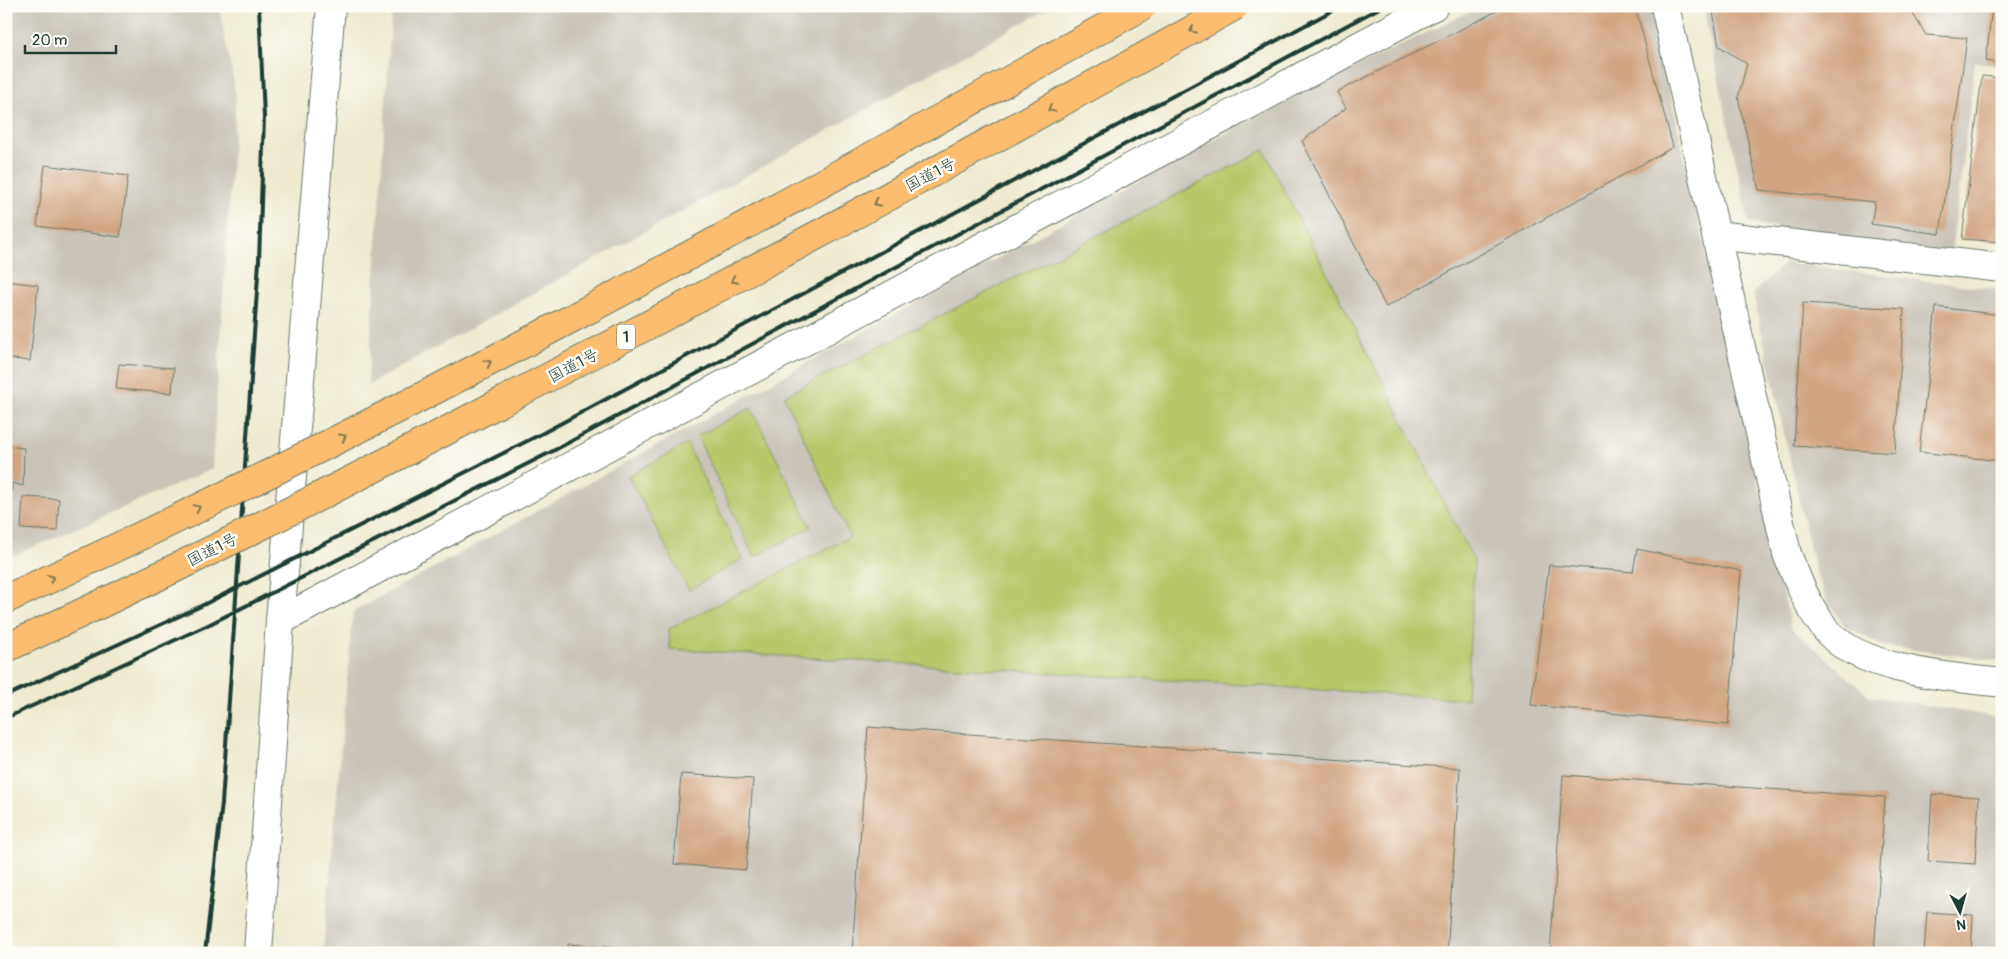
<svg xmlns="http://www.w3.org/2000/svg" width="2008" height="959" font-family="Pangolin,'Klee One',sans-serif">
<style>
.industrial{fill:#c9c3b8}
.green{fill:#b7c769;stroke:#6b824e}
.building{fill:#d0a481}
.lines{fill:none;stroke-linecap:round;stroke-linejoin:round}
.minor-casing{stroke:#67796a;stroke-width:30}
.tertiary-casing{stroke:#67796a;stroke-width:30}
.minor{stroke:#fff;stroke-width:28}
.tertiary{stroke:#fff;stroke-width:28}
.rail{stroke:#1f3d34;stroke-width:4}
.trunk-bridge-casing{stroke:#67796a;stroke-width:30;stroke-linecap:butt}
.trunk-bridge{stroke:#fcbd6f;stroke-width:28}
.oneway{stroke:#82774f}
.labels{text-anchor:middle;stroke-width:5;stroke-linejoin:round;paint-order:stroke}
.shield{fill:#fdfcf7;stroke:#62766e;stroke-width:1}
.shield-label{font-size:15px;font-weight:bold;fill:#1f3d34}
.street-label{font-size:16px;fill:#1f3d34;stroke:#fdfcf7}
</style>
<rect width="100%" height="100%" fill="#fdfcf7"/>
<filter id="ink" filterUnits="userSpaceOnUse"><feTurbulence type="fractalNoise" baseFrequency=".02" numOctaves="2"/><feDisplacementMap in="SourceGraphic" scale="10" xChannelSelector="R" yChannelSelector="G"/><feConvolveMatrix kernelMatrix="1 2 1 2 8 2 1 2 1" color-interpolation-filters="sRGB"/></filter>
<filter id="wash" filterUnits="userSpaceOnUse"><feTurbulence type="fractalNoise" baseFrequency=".0096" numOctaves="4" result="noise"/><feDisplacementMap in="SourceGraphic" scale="20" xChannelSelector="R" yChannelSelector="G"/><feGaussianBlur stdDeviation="1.12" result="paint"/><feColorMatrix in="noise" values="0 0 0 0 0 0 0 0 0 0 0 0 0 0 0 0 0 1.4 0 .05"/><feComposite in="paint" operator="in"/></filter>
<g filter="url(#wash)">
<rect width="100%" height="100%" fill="#eee9cf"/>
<path class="industrial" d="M 6,6 L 219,6 L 236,95 L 212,469 L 6,559 Z
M 392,6 L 1053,6 L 368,385 Z
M 1481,6 L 1650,6 L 1791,628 L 1870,696 L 2002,718 L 2002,953 L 323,953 L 353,612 L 1274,107 Z
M 1703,6 L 2002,6 L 2002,65 L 1975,62 L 1951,254 L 1749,223 Z
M 1785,263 L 2002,290 L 2002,661 L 1882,646 L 1845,626 L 1826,599 L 1814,567 L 1753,293 Z"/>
<path class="green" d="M 1264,150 L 1474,561 L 1467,699 L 670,649 L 669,629 L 850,537 L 784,396 Z
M 751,408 L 811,527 L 754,557 L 697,436 Z
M 687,444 L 742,559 L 689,590 L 628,476 Z"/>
<g id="blocks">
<path class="building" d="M 1507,6 L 1635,6 L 1673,147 L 1386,307 L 1302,141 L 1346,108 L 1337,92 Z
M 1712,6 L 1908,6 L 1926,35 L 1967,38 L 1940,234 L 1871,224 L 1875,202 L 1759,190 L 1738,97 L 1747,64 L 1719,46 Z
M 1992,6 L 2002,6 L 2002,63 L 1986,61 Z
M 1982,76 L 2002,78 L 2002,242 L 1962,239 Z
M 45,165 L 128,176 L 120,237 L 37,226 Z
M 6,281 L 38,285 L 30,361 L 6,358 Z
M 1803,303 L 1904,309 L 1895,453 L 1794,446 Z
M 1936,307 L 2002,315 L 2002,461 L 1919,452 Z
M 119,364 L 174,368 L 172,393 L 116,389 Z
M 6,446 L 24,448 L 23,486 L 12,483 L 8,548 Z
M 23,497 L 59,499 L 57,531 L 21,529 Z
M 1637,549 L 1741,571 L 1728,725 L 1531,705 L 1549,565 L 1633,572 Z
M 868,727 L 1460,768 L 1447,953 L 852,953 Z
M 681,774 L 753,779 L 746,870 L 674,864 Z
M 1563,775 L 1885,797 L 1874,953 L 1550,953 Z
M 1932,794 L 1979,797 L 1975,864 L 1928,861 Z
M 1927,912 L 1973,915 L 1971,953 L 1924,953 Z
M 568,944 L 664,951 L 664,953 L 568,953 Z"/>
</g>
</g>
<g filter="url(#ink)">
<use href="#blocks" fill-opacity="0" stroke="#67796a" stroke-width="1"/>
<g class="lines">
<defs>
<path id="minor" d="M 1716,235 L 2002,268
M 280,621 L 1434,6"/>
<path id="tertiary" d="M 1665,6 L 1787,554 C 1798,581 1809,610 1828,632 C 1862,671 1952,677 2002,683
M 258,953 L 280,621 L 331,6"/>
</defs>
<use href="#minor" class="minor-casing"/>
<use href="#tertiary" class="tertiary-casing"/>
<use href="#minor" class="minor"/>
<use href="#tertiary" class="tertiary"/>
<path class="rail" d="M 6,696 L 199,607 L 541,434 L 1341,6
M 6,718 L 208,625 L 551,452 L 1383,6
M 205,953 L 222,803 L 259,261 L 264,117 L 259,6"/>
<defs>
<path id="trunk-bridge" d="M 6,599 C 396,421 769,214 1143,6
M 6,648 C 182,568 353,480 524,390 C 763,266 1000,137 1235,6"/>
</defs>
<use href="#trunk-bridge" class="trunk-bridge-casing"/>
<use href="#trunk-bridge" class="trunk-bridge"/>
</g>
<defs><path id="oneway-chevron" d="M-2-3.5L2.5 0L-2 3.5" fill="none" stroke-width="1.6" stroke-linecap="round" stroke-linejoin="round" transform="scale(1.25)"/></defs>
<g class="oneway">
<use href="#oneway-chevron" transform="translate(1193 30) rotate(151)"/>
<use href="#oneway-chevron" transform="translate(1051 109) rotate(151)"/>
<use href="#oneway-chevron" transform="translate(877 203) rotate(152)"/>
<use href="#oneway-chevron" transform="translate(734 280) rotate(152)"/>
<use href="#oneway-chevron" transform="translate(488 363) rotate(-27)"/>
<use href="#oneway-chevron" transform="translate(343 437) rotate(-26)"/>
<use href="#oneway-chevron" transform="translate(197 508) rotate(-26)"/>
<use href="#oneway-chevron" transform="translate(51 578) rotate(-25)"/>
</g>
</g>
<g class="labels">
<rect class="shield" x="617" y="324.5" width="18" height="25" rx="4"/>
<g class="shield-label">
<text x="626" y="342">1</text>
</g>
<g class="street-label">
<text transform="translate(930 174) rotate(-28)" y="6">国道1号</text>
<text transform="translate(573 365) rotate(-28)" y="6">国道1号</text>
<text transform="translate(212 549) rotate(-27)" y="6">国道1号</text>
</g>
</g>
<rect width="2008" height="959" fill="none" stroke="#fdfcf7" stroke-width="25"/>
<g transform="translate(1960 912) rotate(174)" stroke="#fdfcf7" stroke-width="4" paint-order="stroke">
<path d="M0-4L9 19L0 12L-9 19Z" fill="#1f3d34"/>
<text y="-8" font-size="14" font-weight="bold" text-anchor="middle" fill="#1f3d34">N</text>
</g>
<path d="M25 45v8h91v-8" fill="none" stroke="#1f3d34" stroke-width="2.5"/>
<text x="32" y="45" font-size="15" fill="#1f3d34" stroke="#fdfcf7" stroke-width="4" paint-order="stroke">20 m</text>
</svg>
